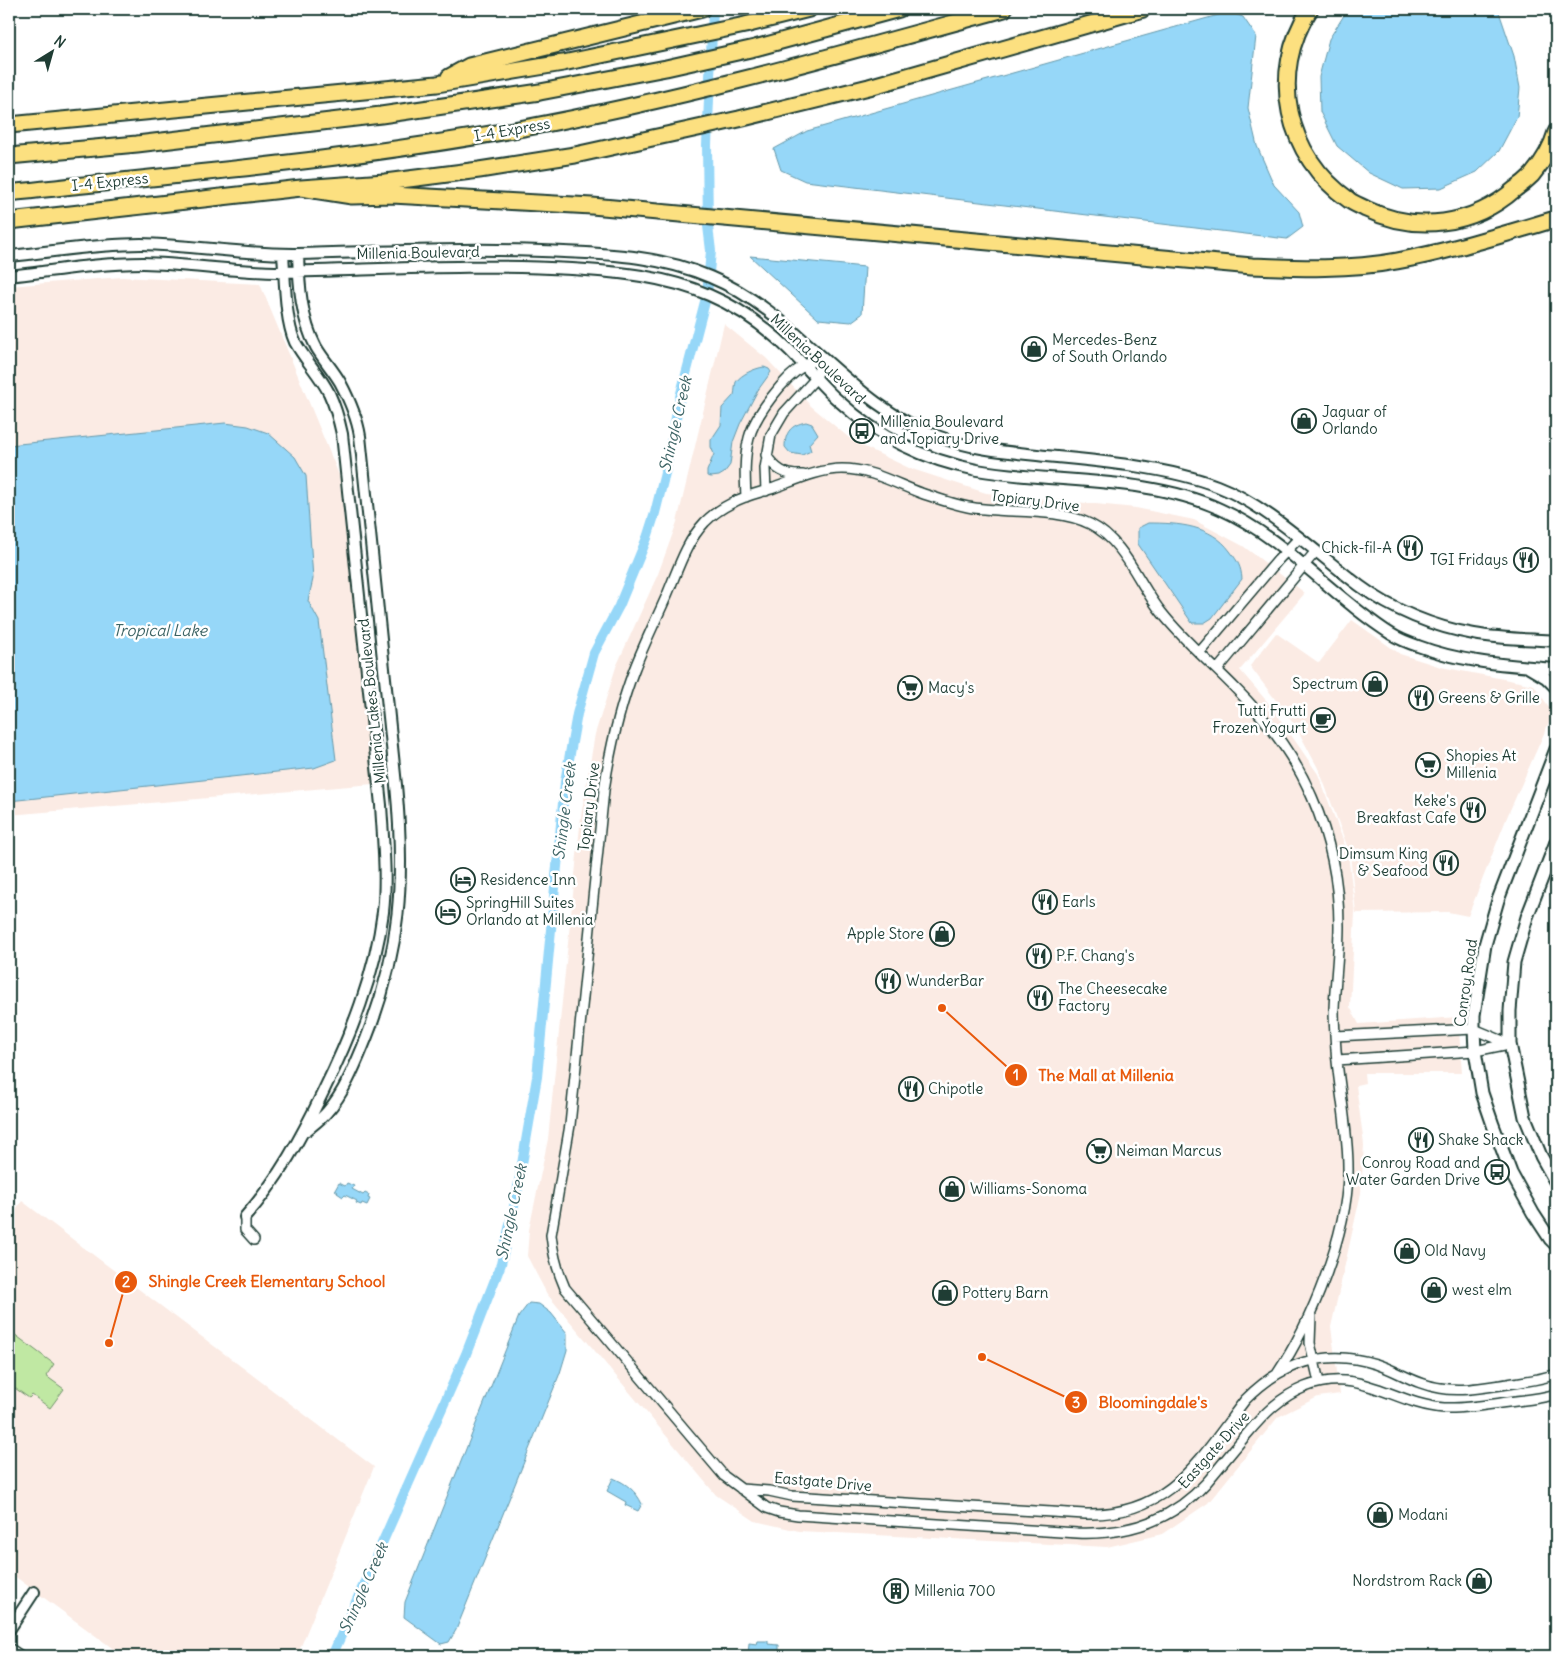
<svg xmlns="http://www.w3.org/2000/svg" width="1565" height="1665" font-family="Delius,sans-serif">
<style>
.built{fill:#fbebe4}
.green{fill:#c0e8a3;stroke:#70926c}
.water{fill:#96d7f8;stroke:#69a}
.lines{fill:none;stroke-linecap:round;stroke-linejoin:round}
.canal{stroke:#96d7f8;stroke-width:10}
.minor-casing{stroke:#1f3d34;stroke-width:12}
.tertiary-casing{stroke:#1f3d34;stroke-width:14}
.secondary-casing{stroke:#1f3d34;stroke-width:15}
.motorway-casing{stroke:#1f3d34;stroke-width:19}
.minor{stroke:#fff;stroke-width:9}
.tertiary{stroke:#fff;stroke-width:10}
.secondary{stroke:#fff;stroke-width:11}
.motorway{stroke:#fce080;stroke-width:15}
.labels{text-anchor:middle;stroke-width:5;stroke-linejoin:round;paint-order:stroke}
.street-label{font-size:15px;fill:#1f3d34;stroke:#fff}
.poi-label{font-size:15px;fill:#1f3d34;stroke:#fff;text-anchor:start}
.water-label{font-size:16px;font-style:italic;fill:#3d6465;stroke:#fff}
.leader{fill:none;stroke:#e8590c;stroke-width:2}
.callout-dot{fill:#e8590c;stroke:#fff;stroke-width:2}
.mark-label{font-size:15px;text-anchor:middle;font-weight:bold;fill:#fff}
.callout-label{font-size:16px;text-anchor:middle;font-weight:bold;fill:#e8590c;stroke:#fff;stroke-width:5;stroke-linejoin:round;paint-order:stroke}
</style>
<rect width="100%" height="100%" fill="#fff"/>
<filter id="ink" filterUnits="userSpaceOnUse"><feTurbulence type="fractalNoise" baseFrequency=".02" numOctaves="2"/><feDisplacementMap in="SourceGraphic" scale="10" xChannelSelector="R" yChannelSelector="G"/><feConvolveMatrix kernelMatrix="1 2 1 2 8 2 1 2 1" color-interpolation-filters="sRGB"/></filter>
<g filter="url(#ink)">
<path class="built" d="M 122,277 L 260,284 L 339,475 L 373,784 L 9,815 L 9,286 Z
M 724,324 L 766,358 L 811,406 L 854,442 L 909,468 L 986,493 L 1136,508 L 1194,520 L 1243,546 L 1305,593 L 1240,670 L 1271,706 L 1318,774 L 1348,853 L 1355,913 L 1350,1007 L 1359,1024 L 1458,1017 L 1462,1073 L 1364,1073 L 1365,1083 L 1356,1085 L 1364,1145 L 1361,1193 L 1331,1327 L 1340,1394 L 1318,1397 L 1278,1417 L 1208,1503 L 1162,1534 L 1107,1547 L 799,1531 L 755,1521 L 716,1495 L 547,1294 L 527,1256 L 529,1230 L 548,1139 L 581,816 L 595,734 L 616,667 L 658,574 L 677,522 Z
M 1352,620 L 1400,654 L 1441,667 L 1534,685 L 1553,713 L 1507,817 L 1468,916 L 1448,912 L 1356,913 L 1350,854 L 1320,772 L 1296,727 L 1250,666 L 1276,633 L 1319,663 Z
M 22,1201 L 374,1467 L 297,1656 L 123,1656 L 9,1572 L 9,1218 Z"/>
<path class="green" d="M 10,1331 L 54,1364 L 46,1376 L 64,1389 L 50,1408 L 32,1395 L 29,1398 L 9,1384 Z"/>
<path class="water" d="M 1348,9 L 1498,9 L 1514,56 L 1520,88 L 1517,117 L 1499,151 L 1477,172 L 1441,188 L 1403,189 L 1369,173 L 1337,146 L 1320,112 L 1319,77 L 1329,39 Z
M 1229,12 L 1243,17 L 1256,36 L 1248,108 L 1257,146 L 1274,185 L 1299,212 L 1303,227 L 1287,239 L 805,181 L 781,170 L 774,149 L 807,131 Z
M 750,256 L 865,267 L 862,314 L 851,322 L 818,319 Z
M 764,367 L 769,369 L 771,372 L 758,390 L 740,424 L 733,442 L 730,465 L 724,473 L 719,476 L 711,477 L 707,476 L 707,471 L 714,454 L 711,447 L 711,440 L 721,425 L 722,408 L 734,395 C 735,391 735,385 736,382 C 741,374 756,368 764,367 Z
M 806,422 L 812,424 L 818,434 L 809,444 L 811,451 L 802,455 L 790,453 L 785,447 C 785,432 791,425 806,422 Z
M 225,423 L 248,426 L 268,433 L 295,457 L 306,476 L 313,579 L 308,601 L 319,621 L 336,760 L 314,768 L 9,801 L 9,445 Z
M 1148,523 C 1178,523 1211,525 1230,551 C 1238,562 1241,566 1242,579 L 1212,618 L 1204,623 L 1192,623 L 1138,544 L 1138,528 Z
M 339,1183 L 345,1186 L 347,1183 L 354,1186 L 352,1189 L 363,1195 L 365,1193 L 369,1195 L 368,1198 L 370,1199 L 367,1205 L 362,1203 L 361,1205 L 356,1203 L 357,1201 L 345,1195 L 343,1197 L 337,1193 L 338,1192 L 335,1190 Z
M 529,1303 L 539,1304 L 551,1313 L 567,1333 L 567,1350 L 560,1373 L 456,1630 L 449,1642 L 441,1644 L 404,1617 L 405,1602 L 519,1316 Z
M 613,1478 C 626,1483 636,1491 642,1504 L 638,1511 L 625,1505 L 626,1502 L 607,1491 Z
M 758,1641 L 768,1641 L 768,1644 L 779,1645 L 779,1653 L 772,1656 L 748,1656 L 749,1643 L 757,1644 Z"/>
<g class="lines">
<path class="canal" d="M 332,1656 L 466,1354 L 501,1264 L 517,1193 L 537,1077 L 565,782 L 577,714 L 594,653 L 619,606 L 647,538 L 655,513 L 666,469 L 680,397 L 707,294 L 711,251 L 708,226 L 707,145 L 713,9"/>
<defs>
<path id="minor" d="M 766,455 C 775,469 785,476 803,475
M 766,491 L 765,468 L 771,435 L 784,413 L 816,378 L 823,358
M 746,497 C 745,478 744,457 749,438 C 755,415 784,377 805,365 C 810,362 817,360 823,358
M 1199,653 L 1278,560 L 1299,538
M 1217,670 L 1316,551
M 1335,1036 L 1474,1029 L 1510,1044
M 1337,1060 L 1475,1051 L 1509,1044
M 245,1217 L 245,1230 L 254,1240
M 1311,1316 L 1310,1343 L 1319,1382
M 1277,1374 C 1311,1323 1347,1235 1348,1173 C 1349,1132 1339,1091 1336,1050 C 1335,1036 1334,1022 1334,1009 C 1335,981 1339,954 1339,926 C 1339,882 1330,838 1312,797 C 1295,757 1268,721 1237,690 C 1212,664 1184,641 1162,613 C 1138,584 1126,542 1090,524 C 1056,507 1006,514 968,507 C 952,504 936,498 921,493 C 894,483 871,469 842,469 C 818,469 794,481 771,489 C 758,493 744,496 732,503 C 722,508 713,514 705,522 C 686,542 678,569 667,595 C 656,620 644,644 634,670 C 619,709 610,750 604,790 L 570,1125 L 551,1235 C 553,1254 557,1270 565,1288 L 724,1476 L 767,1508 L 779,1512 L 798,1515 L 1077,1533 C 1127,1535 1171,1522 1206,1483 C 1220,1467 1233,1450 1247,1434 C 1264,1414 1280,1397 1305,1387 C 1360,1366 1393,1404 1444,1408 C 1465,1409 1487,1405 1508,1402 C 1524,1400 1541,1399 1556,1394
M 741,1489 L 769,1491 L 792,1496 L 1085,1514 C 1169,1517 1200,1459 1245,1400 C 1281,1363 1325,1348 1376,1364 C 1398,1371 1417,1385 1440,1388 C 1462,1392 1485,1387 1508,1384 C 1524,1381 1541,1380 1556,1374
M 9,1648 L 21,1656"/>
<path id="tertiary" d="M 298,254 C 299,285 301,319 316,347 C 323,359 333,370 340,382 C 349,399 357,417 360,436 L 396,785 C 405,878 401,951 366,1039 C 356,1063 345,1092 327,1112 C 321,1119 314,1124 307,1130
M 9,256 C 52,252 97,244 141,244 C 194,245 246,255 298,254 C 387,252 475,247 564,252 C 614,254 664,257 710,277 C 800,314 848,405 940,437 C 974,450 1010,452 1046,456 C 1099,461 1168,467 1217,486 C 1267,505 1317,554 1360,586 C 1392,610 1434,627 1474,634 C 1501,639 1529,639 1556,641
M 9,276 C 53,271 98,263 143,263 C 189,264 236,272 282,272 C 379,270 475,263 572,269 C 619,272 665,276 709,295 C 744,310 774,333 800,361 C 814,375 825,390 840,402 C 878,437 926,460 977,470 C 1056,484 1146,475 1220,509 C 1285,538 1331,596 1391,634 C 1399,639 1409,643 1418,646 C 1463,663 1509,665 1556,669
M 1529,668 L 1546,678 L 1556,688
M 245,1217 C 278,1180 302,1136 323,1092 C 351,1035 375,975 383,912 C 387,877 383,840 381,805 L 342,434 C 339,420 335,406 329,393 C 320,375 305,360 295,342 C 285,320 285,279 283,254
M 9,1630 L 34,1592"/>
<path id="secondary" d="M 1556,749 L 1498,900 L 1485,945 L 1474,1015 L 1474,1029 L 1475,1051 L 1482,1093 L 1493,1125 L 1511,1173 L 1533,1213 L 1550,1239 L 1556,1245
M 1556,842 L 1527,917 L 1514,962 L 1510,1011 L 1510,1044 L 1525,1117 L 1541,1156 L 1556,1183"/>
<path id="motorway" d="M 1310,9 C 1268,74 1286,156 1349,200 C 1354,204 1361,206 1366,209 C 1416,233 1473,226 1515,189 C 1521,185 1527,180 1532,175 C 1542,163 1552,146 1556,132
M 449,77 L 469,66 L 702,9
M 9,125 L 437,84 L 563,63 L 745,25 L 809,9
M 9,156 L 137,144 L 381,115 L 540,92 L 666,68 L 755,48 L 899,9
M 301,188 L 352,196 L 392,195 L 592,206 L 1252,266 C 1300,268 1349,270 1397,261 C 1451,251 1504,234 1556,219
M 9,193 C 181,174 354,160 524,128 C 687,98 844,53 1004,9
M 9,221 L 301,188 L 385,182 L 479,170 L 575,155 L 739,119 L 869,87 L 1143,9"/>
</defs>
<use href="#minor" class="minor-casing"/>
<use href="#tertiary" class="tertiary-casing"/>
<use href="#secondary" class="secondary-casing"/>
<use href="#motorway" class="motorway-casing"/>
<use href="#minor" class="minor"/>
<use href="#tertiary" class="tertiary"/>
<use href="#secondary" class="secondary"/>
<use href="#motorway" class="motorway"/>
</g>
</g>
<defs>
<symbol id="shop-ring" viewBox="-11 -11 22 22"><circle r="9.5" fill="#fff" stroke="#1f3d34" stroke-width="1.5"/><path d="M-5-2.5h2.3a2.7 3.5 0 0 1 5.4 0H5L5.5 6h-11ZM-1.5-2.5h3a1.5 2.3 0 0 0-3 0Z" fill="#1f3d34"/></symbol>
<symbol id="bus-ring" viewBox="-11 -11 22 22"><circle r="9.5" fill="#fff" stroke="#1f3d34" stroke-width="1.5"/><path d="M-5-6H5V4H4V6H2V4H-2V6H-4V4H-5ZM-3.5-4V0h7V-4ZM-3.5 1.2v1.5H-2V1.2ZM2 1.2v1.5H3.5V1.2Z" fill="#1f3d34"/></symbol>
<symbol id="restaurant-ring" viewBox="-11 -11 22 22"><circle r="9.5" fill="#fff" stroke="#1f3d34" stroke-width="1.5"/><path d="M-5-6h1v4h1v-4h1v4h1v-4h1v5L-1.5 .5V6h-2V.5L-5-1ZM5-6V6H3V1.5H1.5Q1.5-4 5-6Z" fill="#1f3d34"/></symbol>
<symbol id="supermarket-ring" viewBox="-11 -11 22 22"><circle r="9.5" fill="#fff" stroke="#1f3d34" stroke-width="1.5"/><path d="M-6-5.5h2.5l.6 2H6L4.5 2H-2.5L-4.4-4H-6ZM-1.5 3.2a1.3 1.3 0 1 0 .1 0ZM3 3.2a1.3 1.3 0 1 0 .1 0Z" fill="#1f3d34"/></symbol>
<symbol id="cafe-ring" viewBox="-11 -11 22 22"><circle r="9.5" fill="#fff" stroke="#1f3d34" stroke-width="1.5"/><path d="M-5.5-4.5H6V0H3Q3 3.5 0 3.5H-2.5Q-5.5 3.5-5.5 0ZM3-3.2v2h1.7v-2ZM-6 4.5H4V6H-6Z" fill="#1f3d34"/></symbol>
<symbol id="hotel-ring" viewBox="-11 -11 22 22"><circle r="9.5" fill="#fff" stroke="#1f3d34" stroke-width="1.5"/><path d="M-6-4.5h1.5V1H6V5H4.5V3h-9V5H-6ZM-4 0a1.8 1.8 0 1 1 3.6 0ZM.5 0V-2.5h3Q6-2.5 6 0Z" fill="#1f3d34"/></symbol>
<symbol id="building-ring" viewBox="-11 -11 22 22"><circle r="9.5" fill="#fff" stroke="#1f3d34" stroke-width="1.5"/><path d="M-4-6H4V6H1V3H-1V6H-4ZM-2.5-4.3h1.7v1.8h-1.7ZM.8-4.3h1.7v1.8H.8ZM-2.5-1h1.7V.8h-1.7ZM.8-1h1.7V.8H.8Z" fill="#1f3d34"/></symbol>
</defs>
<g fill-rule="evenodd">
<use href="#shop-ring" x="1020" y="335" width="28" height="28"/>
<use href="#shop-ring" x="1290" y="407" width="28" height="28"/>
<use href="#bus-ring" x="848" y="417" width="28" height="28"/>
<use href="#restaurant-ring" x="1396" y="534" width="28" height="28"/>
<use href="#restaurant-ring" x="1512" y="546" width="28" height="28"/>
<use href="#shop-ring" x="1361" y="670" width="28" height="28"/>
<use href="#supermarket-ring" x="896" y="674" width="28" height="28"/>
<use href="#restaurant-ring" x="1407" y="684" width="28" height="28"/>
<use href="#cafe-ring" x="1309" y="706" width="28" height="28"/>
<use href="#supermarket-ring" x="1414" y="751" width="28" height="28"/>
<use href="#restaurant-ring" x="1459" y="796" width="28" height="28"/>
<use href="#restaurant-ring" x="1432" y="849" width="28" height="28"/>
<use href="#hotel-ring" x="449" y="866" width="28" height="28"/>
<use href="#restaurant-ring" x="1031" y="888" width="28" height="28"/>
<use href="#hotel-ring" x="434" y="898" width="28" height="28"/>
<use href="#shop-ring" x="928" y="920" width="28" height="28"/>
<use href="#restaurant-ring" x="1025" y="942" width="28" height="28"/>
<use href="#restaurant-ring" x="874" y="967" width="28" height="28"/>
<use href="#restaurant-ring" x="1026" y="984" width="28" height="28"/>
<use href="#restaurant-ring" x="897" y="1075" width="28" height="28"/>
<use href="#restaurant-ring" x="1407" y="1126" width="28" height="28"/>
<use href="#supermarket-ring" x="1085" y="1137" width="28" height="28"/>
<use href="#bus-ring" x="1483" y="1158" width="28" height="28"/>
<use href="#shop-ring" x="938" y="1175" width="28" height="28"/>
<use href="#shop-ring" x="1393" y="1237" width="28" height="28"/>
<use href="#shop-ring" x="1420" y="1276" width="28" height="28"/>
<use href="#shop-ring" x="931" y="1279" width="28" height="28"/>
<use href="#shop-ring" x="1366" y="1501" width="28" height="28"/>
<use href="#shop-ring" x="1465" y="1567" width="28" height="28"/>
<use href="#building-ring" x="882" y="1577" width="28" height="28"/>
</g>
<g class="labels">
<g class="street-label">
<text transform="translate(512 130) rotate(-10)" y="5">I-4 Express</text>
<text transform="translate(110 182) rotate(-6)" y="5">I-4 Express</text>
<text transform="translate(418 253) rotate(-1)" y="5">Millenia Boulevard</text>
<text transform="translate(818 359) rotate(43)" y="5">Millenia Boulevard</text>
<text transform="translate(1035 501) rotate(7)" y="5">Topiary Drive</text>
<text transform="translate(372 701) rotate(-96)" y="5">Millenia Lakes Boulevard</text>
<text transform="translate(589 807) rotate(-83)" y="5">Topiary Drive</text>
<text transform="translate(1466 983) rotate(-82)" y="5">Conroy Road</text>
<text transform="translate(1214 1450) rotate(-48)" y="5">Eastgate Drive</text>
<text transform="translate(823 1482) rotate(5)" y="5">Eastgate Drive</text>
</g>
<g class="poi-label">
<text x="1052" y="345">Mercedes-Benz<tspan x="1052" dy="17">of South Orlando</tspan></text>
<text x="1322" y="417">Jaguar of<tspan x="1322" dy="17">Orlando</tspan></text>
<text x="880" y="427">Millenia Boulevard<tspan x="880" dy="17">and Topiary Drive</tspan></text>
<text x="1392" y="553" text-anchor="end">Chick-fil-A</text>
<text x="1508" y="565" text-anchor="end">TGI Fridays</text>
<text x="1358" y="689" text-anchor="end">Spectrum</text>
<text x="928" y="693">Macy's</text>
<text x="1438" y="703">Greens &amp; Grille</text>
<text x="1306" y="716" text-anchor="end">Tutti Frutti<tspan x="1306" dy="17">Frozen Yogurt</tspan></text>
<text x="1446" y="761">Shopies At<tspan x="1446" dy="17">Millenia</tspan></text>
<text x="1456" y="806" text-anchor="end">Keke's<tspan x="1456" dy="17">Breakfast Cafe</tspan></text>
<text x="1428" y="859" text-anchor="end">Dimsum King<tspan x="1428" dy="17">&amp; Seafood</tspan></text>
<text x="480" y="885">Residence Inn</text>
<text x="1062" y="907">Earls</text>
<text x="466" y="908">SpringHill Suites<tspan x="466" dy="17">Orlando at Millenia</tspan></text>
<text x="924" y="939" text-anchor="end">Apple Store</text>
<text x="1056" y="961">P.F. Chang's</text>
<text x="906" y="986">WunderBar</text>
<text x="1058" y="994">The Cheesecake<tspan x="1058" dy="17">Factory</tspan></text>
<text x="928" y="1094">Chipotle</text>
<text x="1438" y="1145">Shake Shack</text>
<text x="1116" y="1156">Neiman Marcus</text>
<text x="1480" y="1168" text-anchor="end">Conroy Road and<tspan x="1480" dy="17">Water Garden Drive</tspan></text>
<text x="970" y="1194">Williams-Sonoma</text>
<text x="1424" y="1256">Old Navy</text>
<text x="1452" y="1295">west elm</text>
<text x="962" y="1298">Pottery Barn</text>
<text x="1398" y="1520">Modani</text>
<text x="1462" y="1586" text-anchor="end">Nordstrom Rack</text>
<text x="914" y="1596">Millenia 700</text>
</g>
<g class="water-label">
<text transform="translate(675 424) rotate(-77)" y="6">Shingle Creek</text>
<text x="160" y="636">Tropical Lake</text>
<text transform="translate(564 811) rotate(-83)" y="6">Shingle Creek</text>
<text transform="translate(511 1212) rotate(-78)" y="6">Shingle Creek</text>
<text transform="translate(363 1588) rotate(-66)" y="6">Shingle Creek</text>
</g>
</g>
<path class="leader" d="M942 1008L1016 1075M109 1343L126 1282M982 1357L1076 1402"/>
<g class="callout-dot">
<circle cx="942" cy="1008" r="5"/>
<circle cx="109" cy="1343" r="5"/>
<circle cx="982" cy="1357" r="5"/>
<circle cx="1016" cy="1075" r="12"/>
<circle cx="126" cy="1282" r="12"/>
<circle cx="1076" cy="1402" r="12"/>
</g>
<g class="mark-label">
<text x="1016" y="1080">1</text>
<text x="126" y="1287">2</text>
<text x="1076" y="1408">3</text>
</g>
<g class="callout-label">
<text x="1106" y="1081">The Mall at Millenia</text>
<text x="267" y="1287">Shingle Creek Elementary School</text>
<text x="1153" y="1408">Bloomingdale's</text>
</g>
<rect width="1565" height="1665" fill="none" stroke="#fff" stroke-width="30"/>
<rect x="15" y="15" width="1535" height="1635" fill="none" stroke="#1f3d34" stroke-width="2" filter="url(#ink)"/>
<g transform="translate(52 52) rotate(37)" stroke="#ffffff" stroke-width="4" paint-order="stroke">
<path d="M0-4L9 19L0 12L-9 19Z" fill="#1f3d34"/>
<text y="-8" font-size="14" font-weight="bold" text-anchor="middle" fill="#1f3d34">N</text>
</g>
</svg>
